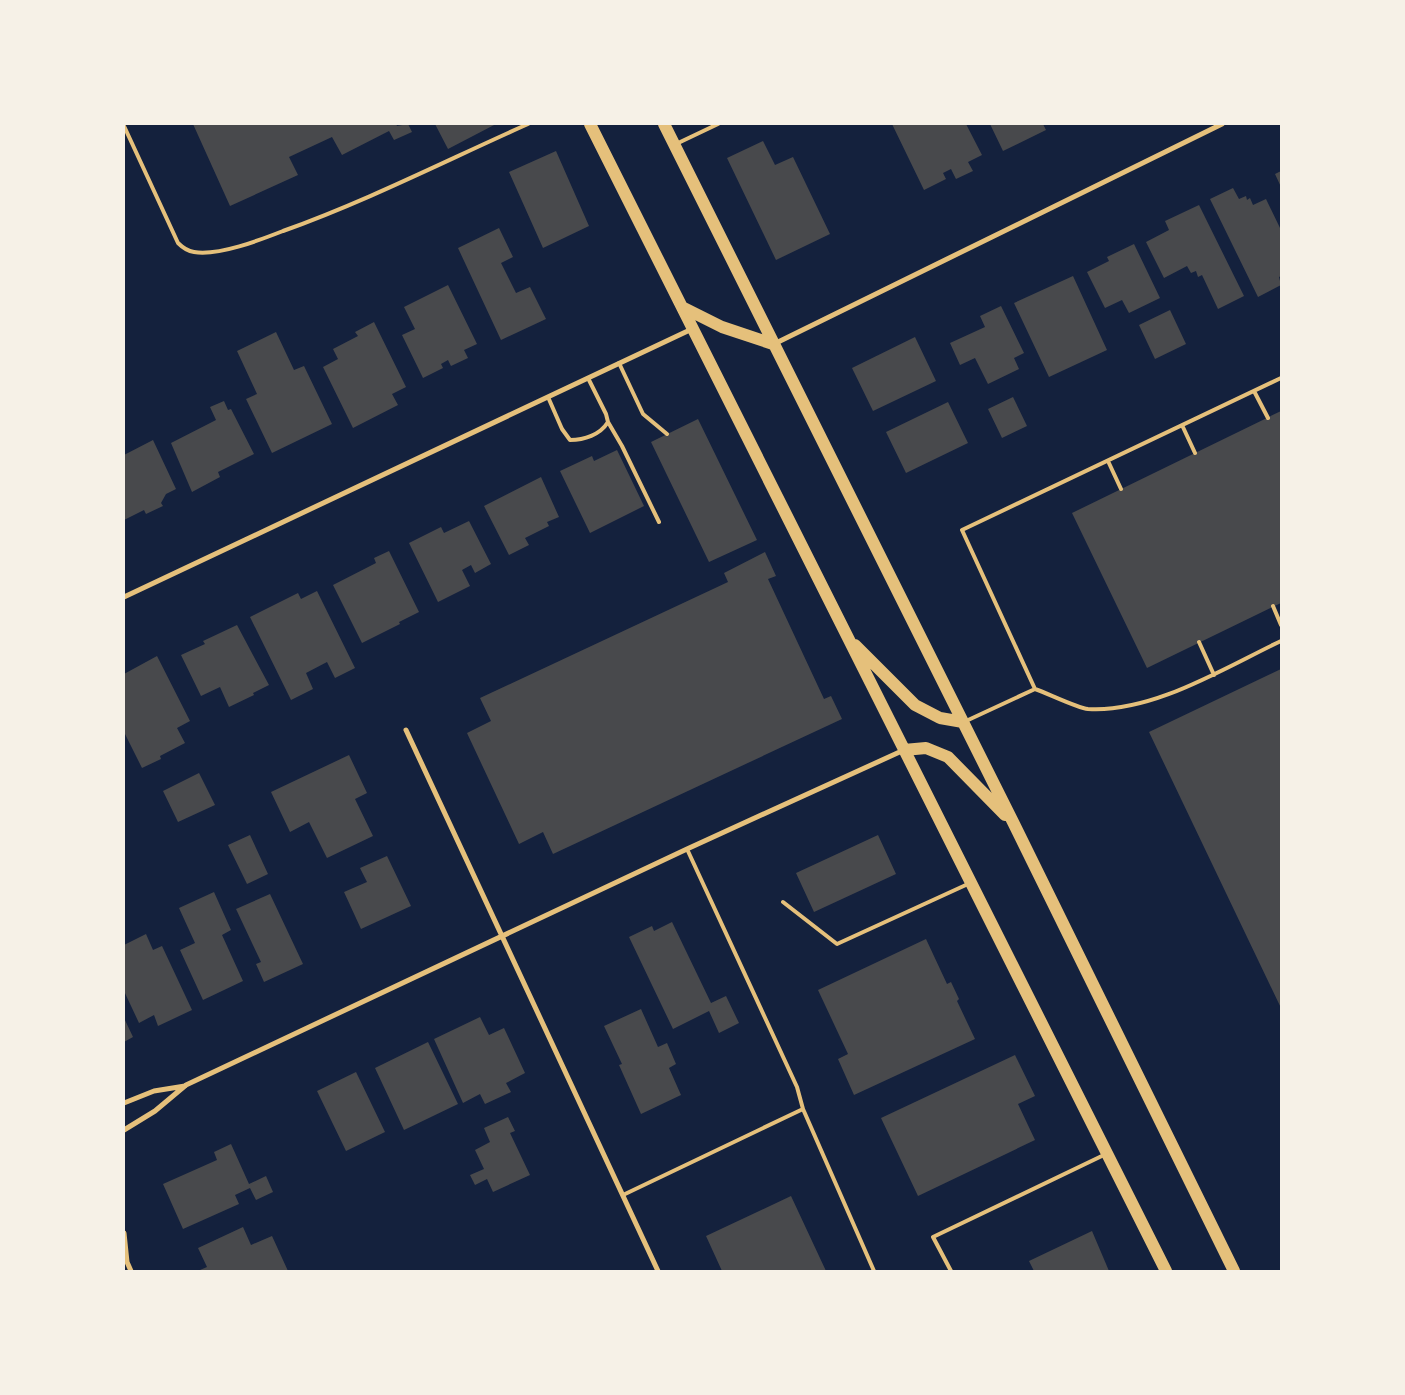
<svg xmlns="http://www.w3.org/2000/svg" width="1405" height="1395" font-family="'Libre Baskerville',serif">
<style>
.building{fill:#48494c}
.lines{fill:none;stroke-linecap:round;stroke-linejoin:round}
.service{stroke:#e5c07b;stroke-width:4}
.minor{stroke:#e5c07b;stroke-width:5}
.primary{stroke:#e5c07b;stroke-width:12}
</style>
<rect width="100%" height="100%" fill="#14213d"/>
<path class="building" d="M 193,124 L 396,124 L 397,126 L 408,124 L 412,132 L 394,140 L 389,131 L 342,155 L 332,137 L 289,157 L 298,175 L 230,206 Z
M 435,124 L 496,124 L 448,149 Z
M 892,124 L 966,124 L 982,155 L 968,162 L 973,171 L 956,179 L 951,169 L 943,173 L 946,179 L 924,190 Z
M 990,124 L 1043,124 L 1046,130 L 1003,151 Z
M 763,141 L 775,165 L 793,157 L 830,234 L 776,260 L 727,158 Z
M 556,151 L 589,226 L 543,248 L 509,172 Z
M 1281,171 L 1281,187 L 1275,174 Z
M 1233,188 L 1239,199 L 1246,196 L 1247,200 L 1250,198 L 1253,205 L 1266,199 L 1281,230 L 1281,276 L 1279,277 L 1281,285 L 1258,297 L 1210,199 Z
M 1199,205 L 1244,296 L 1218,309 L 1202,275 L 1198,277 L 1196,271 L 1191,273 L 1187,266 L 1164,278 L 1146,242 L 1169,230 L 1165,221 Z
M 499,228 L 513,257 L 501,263 L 516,293 L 530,287 L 546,319 L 501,340 L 458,248 Z
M 1134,244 L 1160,298 L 1129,313 L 1122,300 L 1105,308 L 1087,272 L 1109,261 L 1107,257 Z
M 1073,276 L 1107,350 L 1049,377 L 1014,303 Z
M 448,285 L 477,344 L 464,350 L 468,358 L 451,366 L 448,360 L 441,364 L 443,368 L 423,378 L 402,335 L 415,329 L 404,307 Z
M 1001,306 L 1024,353 L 1014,358 L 1019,369 L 988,384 L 975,358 L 960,365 L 950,343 L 985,327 L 980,316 Z
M 1170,310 L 1186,344 L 1155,359 L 1139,325 Z
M 374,322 L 406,387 L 392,394 L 398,405 L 353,428 L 323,367 L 338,359 L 333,349 L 358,336 L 355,332 Z
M 276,332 L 294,370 L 304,366 L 332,424 L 272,453 L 246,399 L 257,394 L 237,351 Z
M 915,337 L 936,381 L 873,411 L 852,368 Z
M 1013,397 L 1027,426 L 1002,438 L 988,409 Z
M 224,401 L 228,410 L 231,409 L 254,454 L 218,472 L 220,477 L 192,492 L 171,443 L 216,420 L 210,407 Z
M 948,402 L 968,443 L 906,473 L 886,432 Z
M 1281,411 L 1281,603 L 1147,668 L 1072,513 Z
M 698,419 L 757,540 L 709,562 L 651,442 Z
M 153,440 L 176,489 L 166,494 L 161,503 L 163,506 L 146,514 L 144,510 L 124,520 L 124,455 Z
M 617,450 L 644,506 L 590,533 L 560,471 L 592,456 L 594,461 Z
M 541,477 L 559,517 L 547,522 L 549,526 L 525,538 L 529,545 L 509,555 L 484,506 Z
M 469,521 L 491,564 L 475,573 L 471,565 L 462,570 L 470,586 L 438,602 L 409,543 L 441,527 L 444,533 Z
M 389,551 L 419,612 L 399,622 L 400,624 L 362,643 L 333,585 L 376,563 L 374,558 Z
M 765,552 L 776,576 L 768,579 L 824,699 L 831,696 L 842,719 L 553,854 L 543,832 L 519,844 L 467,733 L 491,721 L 480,698 L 728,582 L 724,573 Z
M 317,591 L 355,668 L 335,678 L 327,662 L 306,673 L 313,689 L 291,700 L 250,617 L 298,593 L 301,599 Z
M 237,625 L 269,685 L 253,693 L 254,695 L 229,707 L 220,687 L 201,696 L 181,655 L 205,644 L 203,641 Z
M 157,656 L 190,721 L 177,728 L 185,743 L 160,756 L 161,759 L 142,768 L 124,732 L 124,674 Z
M 1281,669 L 1281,1008 L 1149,732 Z
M 349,755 L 367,793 L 355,799 L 373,836 L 327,858 L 309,822 L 290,832 L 271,792 Z
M 199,773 L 215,805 L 178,822 L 163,791 Z
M 250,835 L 268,874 L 247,884 L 228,845 Z
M 878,835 L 896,874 L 814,912 L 796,873 Z
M 387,856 L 411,906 L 361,929 L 344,892 L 367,882 L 360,868 Z
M 214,892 L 231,930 L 222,935 L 243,981 L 203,1000 L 180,950 L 195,943 L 179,908 Z
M 270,894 L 303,964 L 264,982 L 256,964 L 261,962 L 236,909 Z
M 672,922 L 711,1003 L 726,996 L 739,1023 L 719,1033 L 709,1011 L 673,1029 L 629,937 L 652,926 L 654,931 Z
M 146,934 L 153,950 L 162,946 L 192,1010 L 158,1026 L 154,1015 L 139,1023 L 124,991 L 124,945 Z
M 926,939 L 947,984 L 951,982 L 959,999 L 957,1001 L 975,1039 L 854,1095 L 838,1059 L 848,1054 L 818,990 Z
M 641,1009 L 658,1047 L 667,1043 L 676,1064 L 669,1068 L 681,1095 L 641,1114 L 619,1065 L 622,1064 L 604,1026 Z
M 480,1017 L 489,1035 L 504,1028 L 525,1073 L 506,1083 L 511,1092 L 485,1104 L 480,1094 L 463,1103 L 434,1039 Z
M 124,1018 L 133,1037 L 124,1042 Z
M 428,1042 L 458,1104 L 404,1130 L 375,1068 Z
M 1015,1055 L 1035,1096 L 1018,1104 L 1035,1140 L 918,1196 L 881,1118 Z
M 356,1072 L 385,1132 L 346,1151 L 317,1091 Z
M 508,1117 L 515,1131 L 510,1133 L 530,1175 L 493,1192 L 487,1179 L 475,1185 L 470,1175 L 484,1169 L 475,1150 L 490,1142 L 484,1128 Z
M 231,1144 L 249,1184 L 266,1176 L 273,1192 L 256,1200 L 250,1188 L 235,1195 L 239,1204 L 183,1229 L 163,1184 L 217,1160 L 214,1152 Z
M 791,1196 L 826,1271 L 722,1271 L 706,1236 Z
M 243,1227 L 251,1245 L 272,1236 L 288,1271 L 201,1271 L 200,1270 L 207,1267 L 198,1248 Z
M 1092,1231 L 1109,1271 L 1034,1271 L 1029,1261 Z"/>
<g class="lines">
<path class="service" d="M 124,126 L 178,243 C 183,248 187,251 194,252 C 219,256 260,240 283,231 C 367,201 447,160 528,124
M 676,144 L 718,124
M 619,363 L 643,414 L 667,434
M 1254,391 L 1268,418
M 548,397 L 562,429 L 570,440 C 584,440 600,435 608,422 L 606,414 L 588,378
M 608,422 L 622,446 L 659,522
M 1182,425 L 1195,453
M 1108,461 L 1121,489
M 1273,606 L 1281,625
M 1199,642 L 1214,675
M 1035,689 L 962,530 L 1281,378
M 966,721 L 1035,689 C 1047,693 1077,708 1088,709 C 1153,713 1224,668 1281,641
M 687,849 L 797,1087 L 803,1109
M 783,902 L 837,944 L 968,884
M 623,1195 L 803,1109 L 874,1271
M 951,1271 L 933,1237 L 1106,1154"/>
<path class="minor" d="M 774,344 L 1222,124
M 124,597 L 692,329
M 406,730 L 658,1271
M 124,1103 L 154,1091 L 185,1086
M 124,1130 L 155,1111 L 186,1085 L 687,849 L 904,750
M 124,1233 L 127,1262 L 131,1271"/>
<path class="primary" d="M 590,124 L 1166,1271
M 664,124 L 1014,824 L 1234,1271
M 682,307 L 722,327 L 773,344
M 855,645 L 915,705 L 940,718 L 963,722
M 904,750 L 926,748 L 948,757 L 1005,815"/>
</g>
<rect width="1405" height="1395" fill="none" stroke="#f6f1e7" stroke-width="250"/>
</svg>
